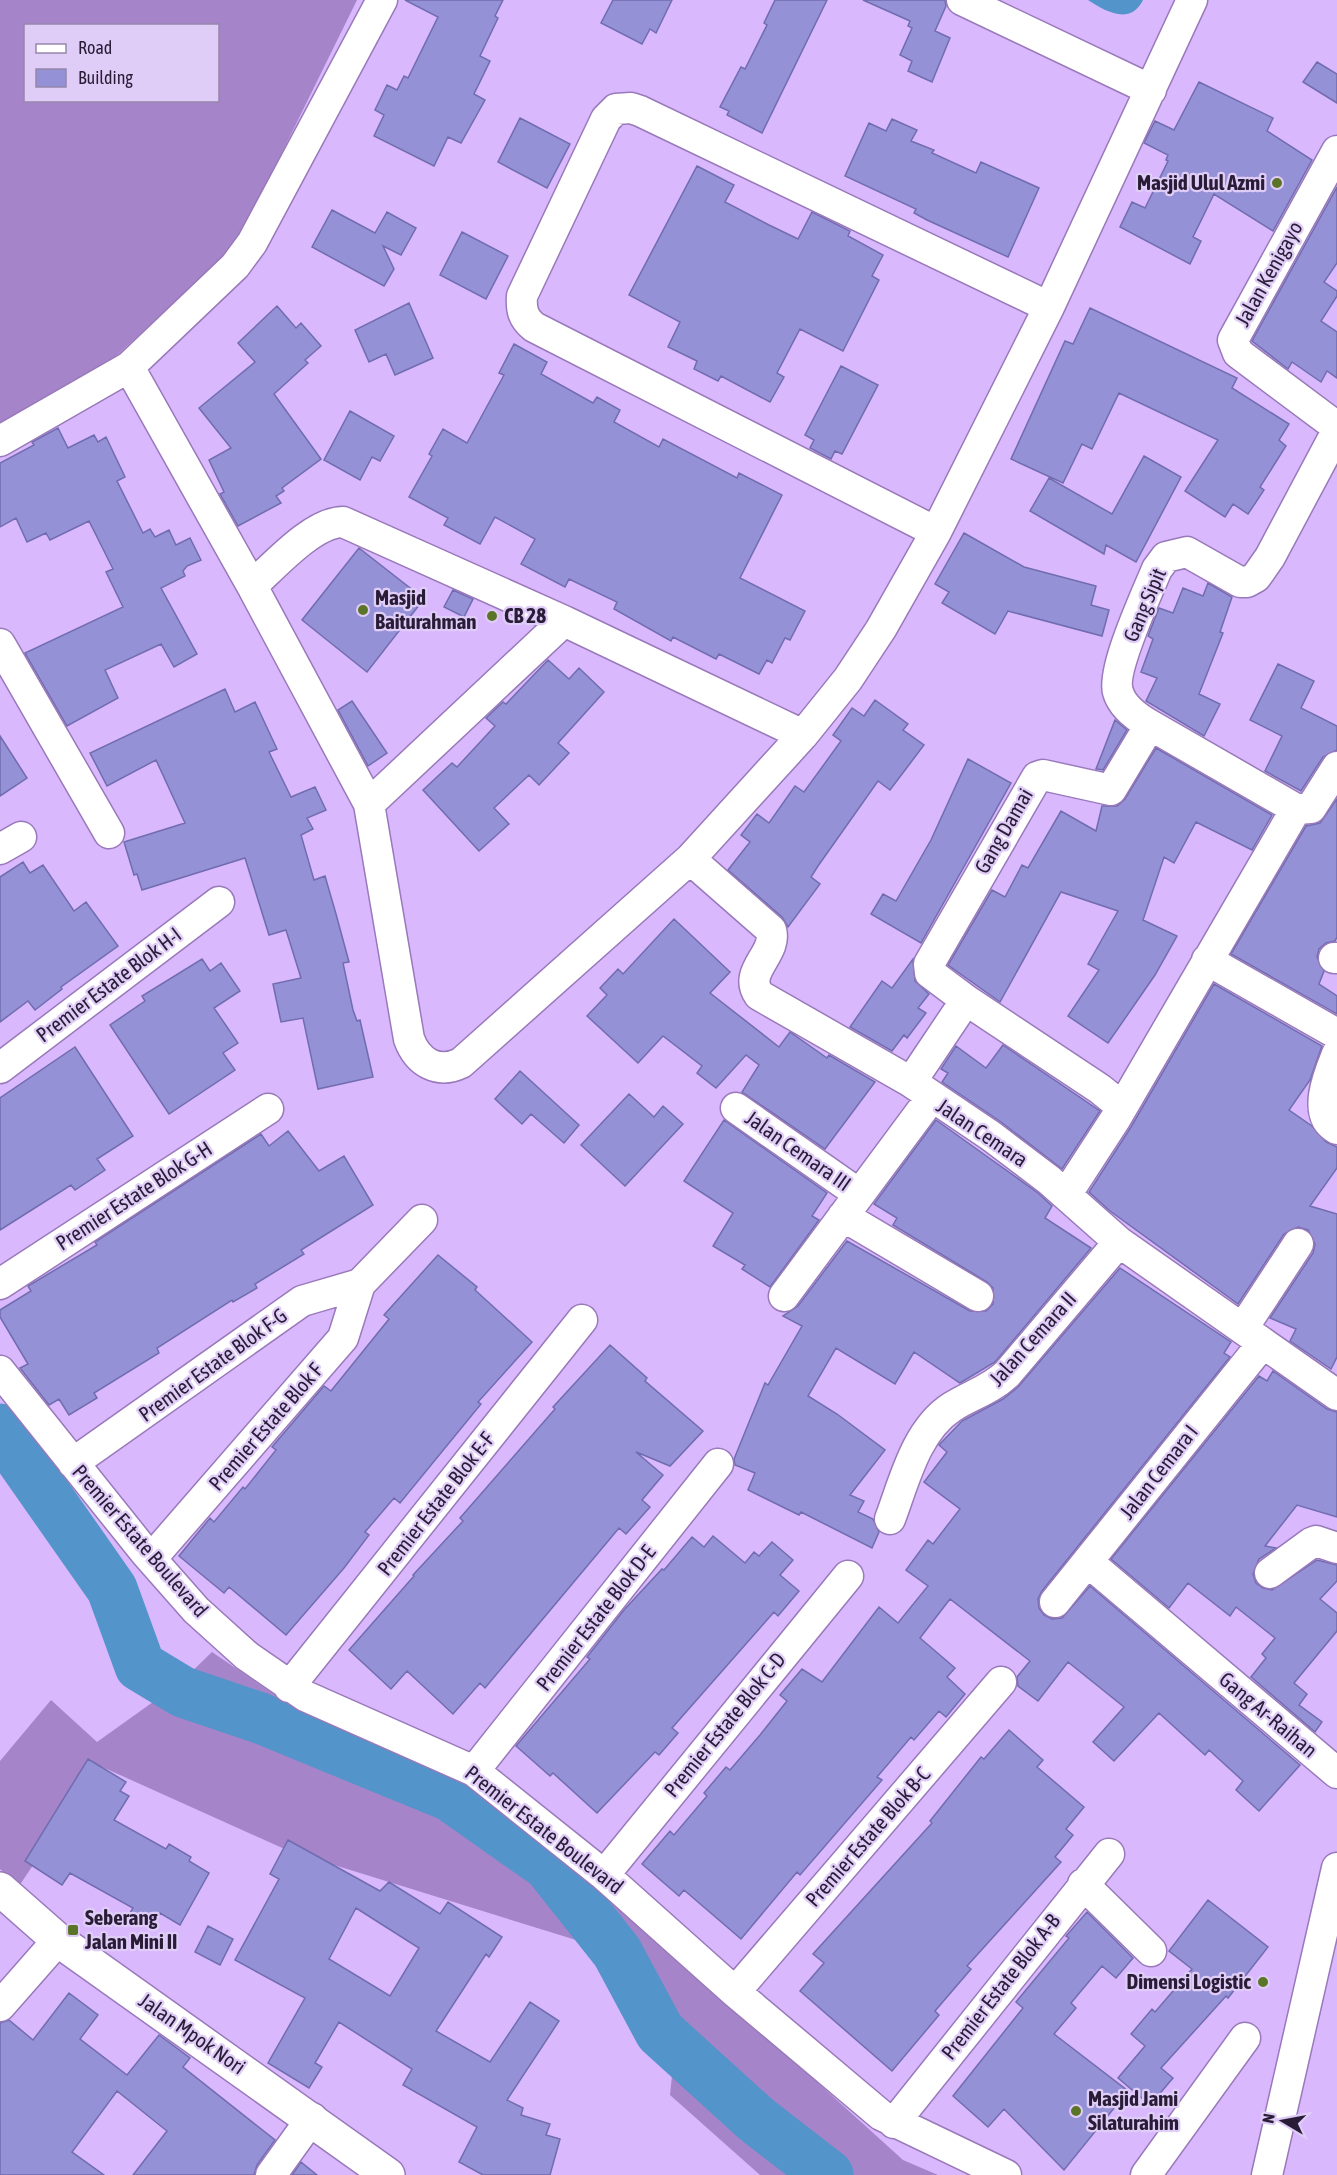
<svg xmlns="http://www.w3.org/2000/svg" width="1337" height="2175" font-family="'Asap Condensed',sans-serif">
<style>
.forest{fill:#a584c9;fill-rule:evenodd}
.water{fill:#5394ca}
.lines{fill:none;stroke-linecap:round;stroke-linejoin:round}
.river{stroke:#5394ca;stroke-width:51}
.building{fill:#9491d6;stroke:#716caf;stroke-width:1.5;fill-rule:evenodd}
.minor-casing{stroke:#9979ba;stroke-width:33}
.major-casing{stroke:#9979ba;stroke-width:36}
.minor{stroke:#fff;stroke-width:30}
.major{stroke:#fff;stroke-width:33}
.poi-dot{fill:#5b7528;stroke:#e0cdf7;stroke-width:2}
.labels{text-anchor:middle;stroke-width:4.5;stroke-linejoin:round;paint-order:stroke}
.poi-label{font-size:21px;font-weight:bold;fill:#291c36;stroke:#e0cdf7;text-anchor:start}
.street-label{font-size:21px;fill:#291c36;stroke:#e0cdf7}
</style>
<rect width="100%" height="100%" fill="#d9b8fe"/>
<path class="forest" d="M 0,0 L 357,0 L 237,244 L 114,358 L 0,424 ZM 26,26 L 218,26 L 218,100 L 26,100 Z
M 212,1652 L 291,1706 L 438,1760 L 506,1800 L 903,2160 L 938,2175 L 760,2175 L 670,2095 L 674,2056 L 576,1940 L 289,1851 L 100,1766 L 19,1886 L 0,1869 L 0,1761 L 51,1700 L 97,1742 L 181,1682 Z"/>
<path class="water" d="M 1088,0 L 1143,0 C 1130,26 1105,11 1088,0 Z"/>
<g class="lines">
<path class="river" d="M 0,1429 L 112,1589 L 140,1666 L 183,1692 L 260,1718 L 450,1796 L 548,1865 L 617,1952 L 660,2032 L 757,2120 L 828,2175"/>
</g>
<path class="building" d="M 405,0 L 503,0 L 495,16 L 498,18 L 480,56 L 490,61 L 474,94 L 485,100 L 461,143 L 448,137 L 434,166 L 374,136 L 384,115 L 375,110 L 387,85 L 397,90 L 404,76 L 408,78 L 438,17 Z
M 613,0 L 672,0 L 656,33 L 650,29 L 642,44 L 601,23 Z
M 775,0 L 827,0 L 762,133 L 727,115 L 729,111 L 720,107 L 741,67 L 745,69 L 767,25 L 764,23 Z
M 863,0 L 945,0 L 946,6 L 935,31 L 950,38 L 932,82 L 908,71 L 912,61 L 900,55 L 912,28 L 908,26 L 910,21 Z
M 1317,62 L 1337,74 L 1337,103 L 1303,82 Z
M 1199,82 L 1273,118 L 1267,131 L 1312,160 L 1273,231 L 1214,194 L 1193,237 L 1201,241 L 1190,264 L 1120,227 L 1132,202 L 1145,208 L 1168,161 L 1166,160 L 1168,155 L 1144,143 L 1155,121 L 1174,130 Z
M 520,118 L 570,144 L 547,188 L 498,162 Z
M 892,119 L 917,130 L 911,141 L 934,150 L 932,153 L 976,173 L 981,162 L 1039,188 L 1008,257 L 927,220 L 914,213 L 916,209 L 845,176 L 869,123 L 886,131 Z
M 697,166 L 734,185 L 725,202 L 769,225 L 798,239 L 812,212 L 850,231 L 848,236 L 883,255 L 872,276 L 879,280 L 843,351 L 800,329 L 777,373 L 784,377 L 770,402 L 721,376 L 718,381 L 694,369 L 697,361 L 668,347 L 680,322 L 629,295 Z
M 1337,187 L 1337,263 L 1324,282 L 1337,291 L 1337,296 L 1321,321 L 1337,332 L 1337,378 L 1327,371 L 1321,382 L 1292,362 L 1288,369 L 1252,341 Z
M 332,210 L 375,233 L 387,212 L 416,228 L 401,255 L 383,246 L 394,269 L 384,286 L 312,247 Z
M 462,232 L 508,256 L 486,299 L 440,275 Z
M 409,303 L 433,358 L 395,375 L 386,354 L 369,362 L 355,330 Z
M 277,306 L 296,328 L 301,323 L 321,346 L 305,360 L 308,363 L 274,394 L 321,459 L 282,488 L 284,491 L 276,496 L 281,503 L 238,526 L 220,494 L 224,492 L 209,460 L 231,448 L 199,408 L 255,362 L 238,343 Z
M 1090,308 L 1237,378 L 1232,388 L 1289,424 L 1279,440 L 1286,446 L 1260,487 L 1264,490 L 1248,514 L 1233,504 L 1225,517 L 1185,491 L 1218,440 L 1119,393 L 1092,449 L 1082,444 L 1063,483 L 1011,459 L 1065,341 L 1073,344 Z
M 514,344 L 547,362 L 541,374 L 593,403 L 597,397 L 620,410 L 614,422 L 659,447 L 663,439 L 737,478 L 739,473 L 782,495 L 740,578 L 805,611 L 790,640 L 785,638 L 772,663 L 767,660 L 759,674 L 719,654 L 716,659 L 673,637 L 671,641 L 614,609 L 617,602 L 569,579 L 565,587 L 521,564 L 535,539 L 495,517 L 480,544 L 444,525 L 448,518 L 409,497 L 432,456 L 429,454 L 443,429 L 467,443 L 504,375 L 499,373 Z
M 841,366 L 878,385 L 842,454 L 835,451 L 831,459 L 810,448 L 814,440 L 805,435 Z
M 350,411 L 394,436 L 380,461 L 372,457 L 360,480 L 324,460 Z
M 58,428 L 68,448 L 94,435 L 98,442 L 106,437 L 125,477 L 117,481 L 143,533 L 150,529 L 155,537 L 169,530 L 176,545 L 190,538 L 201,560 L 187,566 L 183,571 L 185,576 L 161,588 L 197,654 L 174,667 L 161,644 L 105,670 L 118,698 L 67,726 L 25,653 L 123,607 L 106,572 L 113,569 L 89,521 L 50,540 L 46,533 L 27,542 L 16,518 L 0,527 L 0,463 L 34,445 L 32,442 Z
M 1144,456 L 1181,477 L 1136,562 L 1106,545 L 1104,554 L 1030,511 L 1049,478 L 1112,514 Z
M 964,533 L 1024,567 L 1096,586 L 1091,605 L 1109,610 L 1102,636 L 1008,611 L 995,634 L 942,603 L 949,592 L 935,584 Z
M 359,548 L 424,599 L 367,672 L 302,620 Z
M 1208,583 L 1232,597 L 1220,632 L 1223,633 L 1199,694 L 1220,704 L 1204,736 L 1146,701 L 1157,678 L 1141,672 L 1153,639 L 1148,636 L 1159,608 L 1173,613 L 1183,588 L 1203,596 Z
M 453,590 L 473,599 L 464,617 L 444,607 Z
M 548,660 L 569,679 L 579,668 L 604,692 L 558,743 L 569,753 L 539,785 L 529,775 L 494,808 L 509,824 L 479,851 L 423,790 L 452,763 L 457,767 L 495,726 L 486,718 L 503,702 L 506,704 Z
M 1278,664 L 1314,681 L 1301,708 L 1337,726 L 1337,750 L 1323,757 L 1301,791 L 1265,771 L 1282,736 L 1250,720 Z
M 225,689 L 235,712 L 255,702 L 277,749 L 269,752 L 291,797 L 315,787 L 326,810 L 307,818 L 313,829 L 301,835 L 314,880 L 325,876 L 336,914 L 349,962 L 343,963 L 353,1010 L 357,1021 L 360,1020 L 373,1077 L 318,1089 L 303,1018 L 281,1022 L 273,984 L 301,978 L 286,930 L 269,935 L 245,858 L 142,890 L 137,874 L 134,875 L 124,842 L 185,823 L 156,760 L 107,786 L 90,753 Z
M 875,700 L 908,724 L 903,730 L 924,745 L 890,790 L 878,781 L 818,866 L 811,877 L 820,884 L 788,927 L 782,917 L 728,870 L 750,842 L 741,835 L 757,814 L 769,823 L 795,786 L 804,792 L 841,741 L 833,735 L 852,708 L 864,716 Z
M 352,701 L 387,753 L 368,766 L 338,710 Z
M 1115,720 L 1127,730 L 1103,770 L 1096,769 Z
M 0,736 L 27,778 L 0,796 Z
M 1156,748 L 1272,815 L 1252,850 L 1196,822 L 1174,863 L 1164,857 L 1143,920 L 1177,936 L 1155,975 L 1108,1043 L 1068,1016 L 1099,970 L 1088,964 L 1118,911 L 1061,892 L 1000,1002 L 948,965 L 992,890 L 1005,897 L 1022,865 L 1028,868 L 1061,811 L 1096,831 L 1102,806 L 1117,806 L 1125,799 Z
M 968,759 L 1011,783 L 921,943 L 871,914 L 883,894 L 896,901 L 931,840 Z
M 1337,799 L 1337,937 L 1335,941 L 1326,943 L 1319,949 L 1317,957 L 1324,971 L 1319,984 L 1337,996 L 1337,1014 L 1231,954 L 1306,826 L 1320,823 Z
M 23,862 L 30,873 L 43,865 L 74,911 L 86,902 L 118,946 L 61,987 L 62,989 L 35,1010 L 28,1001 L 0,1022 L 0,877 Z
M 674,919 L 730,972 L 710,993 L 779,1047 L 790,1032 L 827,1058 L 829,1055 L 875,1082 L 825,1149 L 742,1092 L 759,1065 L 746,1055 L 716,1088 L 697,1073 L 702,1066 L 663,1036 L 638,1063 L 587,1016 L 607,995 L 600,988 L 618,969 L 623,974 Z
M 202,959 L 210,971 L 221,963 L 240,991 L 214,1008 L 238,1043 L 223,1053 L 235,1070 L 169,1114 L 110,1025 L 145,1001 L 142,996 Z
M 913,959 L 915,981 L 929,994 L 918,1008 L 926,1013 L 907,1038 L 904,1035 L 892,1051 L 850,1027 L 882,981 L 892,988 Z
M 1214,984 L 1322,1046 L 1310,1080 L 1289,1110 L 1312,1126 L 1326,1142 L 1337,1147 L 1337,1168 L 1310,1206 L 1337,1214 L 1337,1357 L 1331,1369 L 1290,1341 L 1296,1329 L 1270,1318 L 1313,1253 L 1315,1244 L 1308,1230 L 1298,1227 L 1284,1234 L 1238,1304 L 1110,1211 L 1089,1192 L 1131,1127 Z
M 1003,1045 L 1100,1111 L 1062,1169 L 1001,1122 L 942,1082 L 948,1073 L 941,1069 L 956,1046 L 986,1068 Z
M 75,1047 L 133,1136 L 97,1159 L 105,1170 L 75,1190 L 71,1185 L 0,1230 L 0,1098 Z
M 520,1071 L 579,1125 L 564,1143 L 531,1114 L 522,1124 L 495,1099 Z
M 629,1094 L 654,1117 L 663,1106 L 683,1124 L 625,1186 L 581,1145 Z
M 724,1120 L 827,1193 L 812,1216 L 819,1220 L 770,1287 L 742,1269 L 745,1265 L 713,1246 L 733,1213 L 684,1181 Z
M 936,1120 L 1038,1193 L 1052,1206 L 1045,1218 L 1091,1248 L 995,1362 L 960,1383 L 914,1352 L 895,1384 L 836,1348 L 808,1396 L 837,1414 L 885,1450 L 850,1495 L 864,1501 L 858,1512 L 873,1519 L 879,1532 L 872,1548 L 801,1512 L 799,1515 L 748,1490 L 755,1473 L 735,1465 L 734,1459 L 765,1383 L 768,1385 L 802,1326 L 783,1316 L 798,1306 L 847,1241 L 970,1311 L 986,1311 L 993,1304 L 993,1288 L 987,1282 L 893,1225 L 897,1218 L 874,1204 Z
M 288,1131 L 319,1171 L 344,1156 L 373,1205 L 301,1250 L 304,1254 L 255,1284 L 257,1288 L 233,1302 L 232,1300 L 157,1348 L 159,1353 L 94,1393 L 97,1398 L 69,1415 L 59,1399 L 49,1405 L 20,1368 L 28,1364 L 0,1317 L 0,1310 L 31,1291 L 28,1286 L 97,1245 L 95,1242 L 261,1134 L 269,1146 Z
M 438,1255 L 477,1287 L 475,1290 L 532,1342 L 478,1402 L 481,1404 L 400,1503 L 394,1498 L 365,1532 L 369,1535 L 344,1568 L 286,1635 L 229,1587 L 224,1593 L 179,1556 L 210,1518 L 214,1522 L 243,1487 L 245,1489 L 276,1450 L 272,1447 L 324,1386 L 331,1391 L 389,1319 L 384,1315 Z
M 1120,1268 L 1231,1342 L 1224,1353 L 1230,1357 L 1042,1591 L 1038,1599 L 1039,1608 L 1044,1615 L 1052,1619 L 1062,1618 L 1090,1586 L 1300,1765 L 1259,1811 L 1236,1790 L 1243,1781 L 1209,1750 L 1205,1755 L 1159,1713 L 1114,1761 L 1093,1742 L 1124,1707 L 1068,1662 L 1038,1701 L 1018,1686 L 1017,1677 L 1030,1661 L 950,1599 L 920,1638 L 955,1668 L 947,1677 L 965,1694 L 946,1717 L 939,1711 L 914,1740 L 911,1737 L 877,1777 L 882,1780 L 800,1875 L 797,1872 L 741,1939 L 684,1890 L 679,1896 L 642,1864 L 670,1831 L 674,1835 L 707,1796 L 704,1793 L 726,1767 L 730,1770 L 760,1735 L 787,1701 L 780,1695 L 802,1669 L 822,1682 L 879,1607 L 898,1623 L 928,1586 L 906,1570 L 928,1540 L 933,1544 L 960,1509 L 924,1482 L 947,1452 L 939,1445 L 962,1421 L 1003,1399 L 1018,1387 Z
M 610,1345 L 647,1378 L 645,1381 L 703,1431 L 670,1466 L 636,1452 L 663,1475 L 642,1500 L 650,1507 L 626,1534 L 619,1528 L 485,1688 L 480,1683 L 453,1714 L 407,1671 L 391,1689 L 349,1650 L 414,1576 L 413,1575 L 463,1521 L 460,1518 L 555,1409 L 553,1407 Z
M 1273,1371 L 1327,1409 L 1337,1412 L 1337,1517 L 1297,1505 L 1265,1546 L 1276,1548 L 1259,1559 L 1253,1574 L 1256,1583 L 1263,1588 L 1272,1590 L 1317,1560 L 1337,1565 L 1337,1581 L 1320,1599 L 1337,1613 L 1337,1631 L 1294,1683 L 1307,1694 L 1299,1705 L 1322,1722 L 1315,1732 L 1251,1677 L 1266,1658 L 1262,1654 L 1275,1638 L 1236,1607 L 1230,1616 L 1188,1583 L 1169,1608 L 1111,1559 L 1259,1376 L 1267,1381 Z
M 713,1536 L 745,1563 L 754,1552 L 759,1556 L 772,1542 L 793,1560 L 780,1575 L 799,1591 L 778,1616 L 774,1612 L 672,1728 L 678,1733 L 659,1755 L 655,1752 L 597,1813 L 553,1773 L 550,1776 L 516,1746 L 590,1659 L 587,1657 L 624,1610 L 662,1569 L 664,1570 L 692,1537 L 704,1547 Z
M 1009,1730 L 1043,1760 L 1037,1767 L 1084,1807 L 1066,1829 L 1073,1835 L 1055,1857 L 1061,1862 L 967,1966 L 971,1969 L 935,2011 L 939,2015 L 892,2071 L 800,1991 L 824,1963 L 813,1954 L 932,1823 L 930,1821 L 981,1757 L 984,1759 Z
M 88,1759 L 126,1782 L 120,1791 L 129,1796 L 114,1820 L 166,1849 L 169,1844 L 191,1857 L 189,1861 L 209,1873 L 180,1925 L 160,1913 L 153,1926 L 130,1913 L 133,1908 L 70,1873 L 62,1885 L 25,1861 Z
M 288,1840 L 380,1891 L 389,1882 L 440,1914 L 448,1902 L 502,1937 L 489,1957 L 486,1954 L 436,2031 L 490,2062 L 530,2002 L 559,2021 L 507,2100 L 523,2108 L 521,2115 L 550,2124 L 546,2135 L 560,2139 L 550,2175 L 483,2175 L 459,2162 L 477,2127 L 403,2085 L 412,2069 L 339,2022 L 315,2063 L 322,2067 L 309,2088 L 268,2063 L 305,1998 L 235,1960 L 279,1879 L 270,1874 ZM 356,1908 L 419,1948 L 390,1996 L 329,1959 Z
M 1208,1900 L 1268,1947 L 1228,1998 L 1226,1996 L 1161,2068 L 1173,2078 L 1150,2105 L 1118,2078 L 1145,2046 L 1131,2034 L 1152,2009 L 1155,2012 L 1192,1969 L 1169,1951 Z
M 1087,1912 L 1133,1958 L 1116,1978 L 1102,1966 L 1071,2003 L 1076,2008 L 1054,2034 L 1128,2091 L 1064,2170 L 1004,2109 L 988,2127 L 953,2096 L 1023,2008 L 1016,2002 L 1069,1938 L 1066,1936 Z
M 208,1926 L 233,1939 L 220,1965 L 195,1952 Z
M 69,1993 L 98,2015 L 80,2039 L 127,2075 L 159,2035 L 190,2058 L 183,2067 L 275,2140 L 257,2165 L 254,2175 L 133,2175 L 167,2131 L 117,2091 L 72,2152 L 104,2175 L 0,2175 L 0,2023 L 9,2020 L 33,2040 Z
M 301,2162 L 317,2175 L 292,2175 Z"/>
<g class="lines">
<defs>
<path id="minor" d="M 962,0 L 1151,90
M 1337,151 L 1233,340 L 1238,353 L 1337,427
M 129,367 L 252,586 L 369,804 L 409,1039 C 418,1063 438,1074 461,1063 L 690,859 L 803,735 L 848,679 L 881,629 L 936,532 L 1049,307 L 1192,0
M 0,441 L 129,367 L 235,266 L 252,243 L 382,0
M 936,532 L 534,327 C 523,318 521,310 522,296 L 606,119 L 616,109 L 631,108 L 640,111 L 1049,307
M 252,586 C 274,566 313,522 343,522 L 564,621 L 803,735
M 0,644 L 109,833
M 1150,725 C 1138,718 1122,706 1118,692 C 1111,671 1147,593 1157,569 L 1166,557 L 1187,552 L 1240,582 L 1247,582 L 1256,577 L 1270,557 L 1337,431
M 369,804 L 564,621
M 0,849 L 21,837
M 690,859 L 771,930 C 778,954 742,971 759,995 L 911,1082 L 991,1136 L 1049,1180 L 1119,1242 L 1337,1395
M 1334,958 L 1337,958
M 1207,960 L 1337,1034
M 966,1000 L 1100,1089 L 1121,1106
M 1337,1054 C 1329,1074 1311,1115 1337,1129
M 0,1068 L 219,902
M 911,1082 L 966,1000 L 930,973 L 929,964 L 1037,777 L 1043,775 L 1111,790 L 1150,725 L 1296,809 L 1311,808 L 1337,767
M 736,1108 L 859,1194
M 1066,1195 L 1116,1118 L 1296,809
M 843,1216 L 978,1296
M 0,1284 L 268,1109
M 784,1296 L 931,1098
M 1243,1328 L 1298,1244
M 0,1371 L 144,1551 L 196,1610 L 247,1656 L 305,1696 L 474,1771 L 604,1875 L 735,1992 L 881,2115 L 1006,2175
M 73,1463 L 302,1301 L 360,1284
M 890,1519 C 904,1482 916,1430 952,1407 C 971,1395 990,1390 1007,1374 L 1119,1242
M 151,1559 L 343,1338 L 360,1284 L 422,1220
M 1088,1562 L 1337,1773
M 1270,1573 L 1311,1543 L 1316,1541 L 1337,1548
M 1055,1602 L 1263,1343
M 289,1687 L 582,1320
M 474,1771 L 718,1464
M 604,1875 L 848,1576
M 1083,1884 L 1151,1951
M 735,1992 L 1001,1682
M 0,2006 L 58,1940
M 894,2123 L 1109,1854
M 271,2175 L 312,2118
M 1146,2175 L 1245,2038
M 1267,2175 L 1337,1868"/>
<path id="major" d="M 0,1889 L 58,1940 L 388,2175"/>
</defs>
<use href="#minor" class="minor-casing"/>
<use href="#major" class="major-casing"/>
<use href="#minor" class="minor"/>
<use href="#major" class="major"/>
</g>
<g class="poi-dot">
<circle cx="1277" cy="183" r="6"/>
<circle cx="363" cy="610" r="6"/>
<circle cx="492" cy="616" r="6"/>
<rect x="67" y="1924" width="12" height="12" rx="3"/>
<circle cx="1263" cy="1982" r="6"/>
<circle cx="1076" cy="2111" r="6"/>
</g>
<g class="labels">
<g class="poi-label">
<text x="1265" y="190" text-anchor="end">Masjid Ulul Azmi</text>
<text x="375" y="605">Masjid<tspan x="375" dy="24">Baiturahman</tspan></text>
<text x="504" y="623">CB 28</text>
<text x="85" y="1925">Seberang<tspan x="85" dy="24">Jalan Mini II</tspan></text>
<text x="1251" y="1989" text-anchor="end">Dimensi Logistic</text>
<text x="1088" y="2106">Masjid Jami<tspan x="1088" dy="24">Silaturahim</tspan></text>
</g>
<g class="street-label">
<text transform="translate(1269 274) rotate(-61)" y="7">Jalan Kenigayo</text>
<text transform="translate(1145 605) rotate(-67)" y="7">Gang Sipit</text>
<text transform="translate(1004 831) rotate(-60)" y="7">Gang Damai</text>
<text transform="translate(109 985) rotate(-37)" y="7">Premier Estate Blok H-I</text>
<text transform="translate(982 1133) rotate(34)" y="7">Jalan Cemara</text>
<text transform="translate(798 1151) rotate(35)" y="7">Jalan Cemara III</text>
<text transform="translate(134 1196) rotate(-33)" y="7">Premier Estate Blok G-H</text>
<text transform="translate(1033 1339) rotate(-48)" y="7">Jalan Cemara II</text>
<text transform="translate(213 1365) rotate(-36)" y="7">Premier Estate Blok F-G</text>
<text transform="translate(266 1427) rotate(-49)" y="7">Premier Estate Blok F</text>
<text transform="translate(1159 1472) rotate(-52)" y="7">Jalan Cemara I</text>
<text transform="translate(436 1504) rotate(-52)" y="7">Premier Estate Blok E-F</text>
<text transform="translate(140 1541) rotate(49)" y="7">Premier Estate Boulevard</text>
<text transform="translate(596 1618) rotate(-52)" y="7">Premier Estate Blok D-E</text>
<text transform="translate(1268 1715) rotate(40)" y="7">Gang Ar-Raihan</text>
<text transform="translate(725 1725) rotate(-51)" y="7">Premier Estate Blok C-D</text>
<text transform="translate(544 1830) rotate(38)" y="7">Premier Estate Boulevard</text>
<text transform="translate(868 1837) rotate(-49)" y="7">Premier Estate Blok B-C</text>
<text transform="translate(1001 1987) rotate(-52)" y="7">Premier Estate Blok A-B</text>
<text transform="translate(192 2034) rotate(35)" y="7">Jalan Mpok Nori</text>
</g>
</g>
<rect x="24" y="24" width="195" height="78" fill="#e0cdf7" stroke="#9786aa" stroke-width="1.5"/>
<rect x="36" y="44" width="30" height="9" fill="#ffffff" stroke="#9786aa" stroke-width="1.5"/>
<text x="78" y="54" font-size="18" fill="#291c36">Road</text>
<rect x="36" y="69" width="30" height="18" fill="#9491d6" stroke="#9786aa" stroke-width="1.5"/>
<text x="78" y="84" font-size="18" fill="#291c36">Building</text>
<g transform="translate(1283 2121) rotate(280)" stroke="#e0cdf7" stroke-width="4.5" paint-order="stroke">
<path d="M0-4.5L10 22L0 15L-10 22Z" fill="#291c36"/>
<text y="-9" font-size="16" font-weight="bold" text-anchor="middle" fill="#291c36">N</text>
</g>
</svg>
